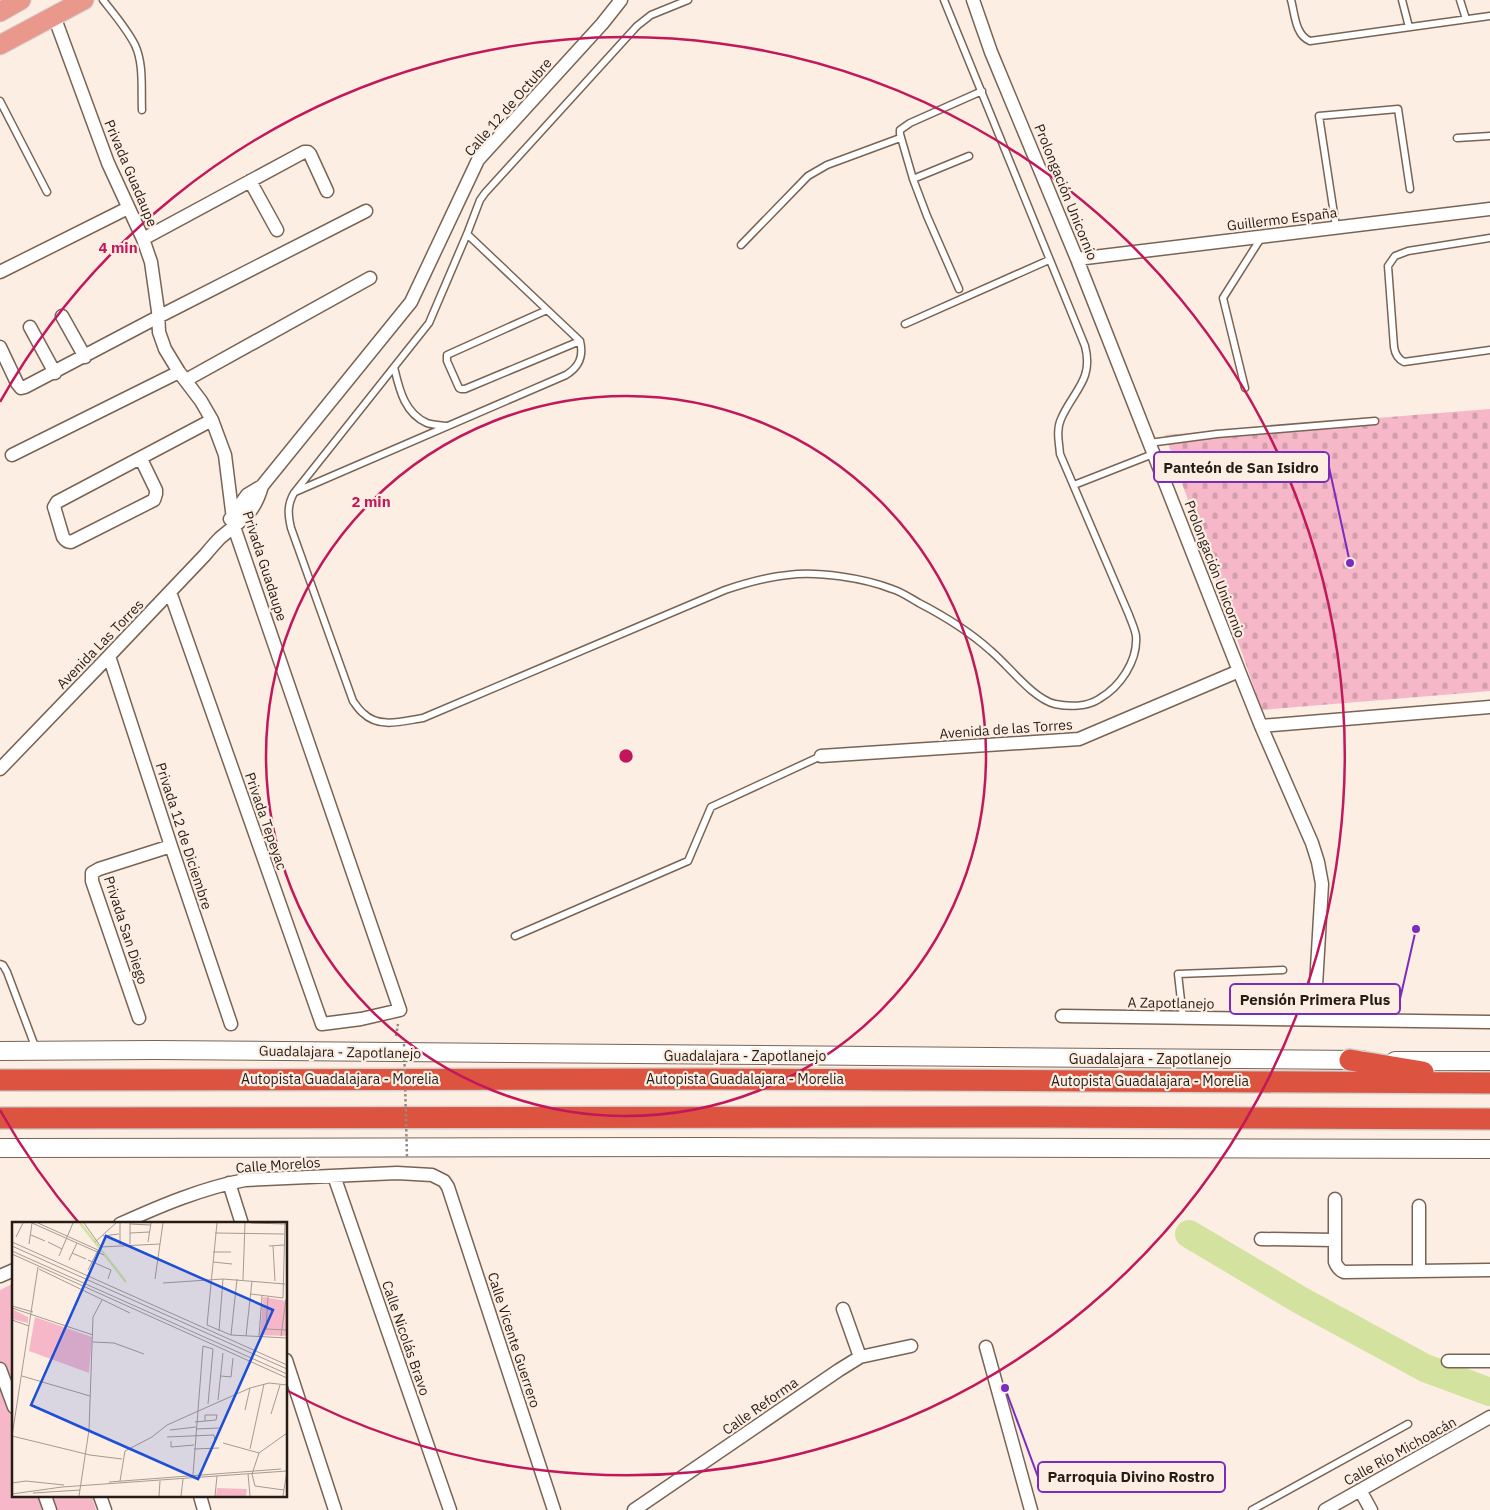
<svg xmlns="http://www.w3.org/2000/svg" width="1490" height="1510" font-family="'IBM Plex Sans',sans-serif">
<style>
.grass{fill:#f6b8c8}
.cemetery{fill:url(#cemetery-stones)}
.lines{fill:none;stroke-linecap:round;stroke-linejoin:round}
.river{stroke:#d4e29f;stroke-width:28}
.lane-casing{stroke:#796454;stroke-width:9}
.street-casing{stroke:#796454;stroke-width:15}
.secondary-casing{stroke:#796454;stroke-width:20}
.primary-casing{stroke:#d3d2d0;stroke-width:21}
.highway-casing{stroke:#d3d2d0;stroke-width:24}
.path{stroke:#948980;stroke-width:2.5;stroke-dasharray:2.5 2.5;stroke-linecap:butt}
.lane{stroke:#fff;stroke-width:6}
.street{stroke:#fff;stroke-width:12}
.secondary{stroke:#fff;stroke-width:18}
.primary{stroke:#ea988c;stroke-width:19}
.highway{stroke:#dc533f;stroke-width:21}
.path-bridge{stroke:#948980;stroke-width:2.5;stroke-dasharray:2.5 2.5;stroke-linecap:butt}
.ring{fill:none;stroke:#c2185b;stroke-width:2.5}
.labels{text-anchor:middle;stroke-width:4.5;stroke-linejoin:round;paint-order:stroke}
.street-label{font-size:14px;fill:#251c16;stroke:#fceee3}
.inset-river{fill:none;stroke:#d4e29f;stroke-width:2.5}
.inset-road{fill:none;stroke:#a69a91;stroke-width:1}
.view{fill:#1d4ed8;fill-opacity:0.15;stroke:#1d4ed8;stroke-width:2.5}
.inset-edge{fill:none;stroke:#251c16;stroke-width:2.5}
.centre{fill:#c2185b;stroke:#fceee3;stroke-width:2.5}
.ring-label{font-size:15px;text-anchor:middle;font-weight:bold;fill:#c2185b;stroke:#fceee3;stroke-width:4.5;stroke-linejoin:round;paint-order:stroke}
.leader{fill:none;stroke:#7b2cbf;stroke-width:2}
.callout-dot{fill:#7b2cbf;stroke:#fceee3;stroke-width:2}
.callout{fill:#fceee3;stroke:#7b2cbf;stroke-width:2}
.callout-label{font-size:15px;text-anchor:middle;font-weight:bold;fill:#251c16}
</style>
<defs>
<pattern id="cemetery-stones" width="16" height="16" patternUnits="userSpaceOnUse" patternTransform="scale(1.25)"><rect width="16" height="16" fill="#f6b8c8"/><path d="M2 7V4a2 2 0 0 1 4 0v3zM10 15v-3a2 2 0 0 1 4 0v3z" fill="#d39eab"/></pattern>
</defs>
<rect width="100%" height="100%" fill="#fceee3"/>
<path class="grass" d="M 14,1283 L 14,1496 L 92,1496 L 96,1510 L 0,1510 L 0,1290 Z"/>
<path class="cemetery" d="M 1490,409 L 1490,691 L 1262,710 L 1165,435 Z"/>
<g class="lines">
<path class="river" d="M 1189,1234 L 1300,1300 L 1425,1368 L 1490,1392"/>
<defs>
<path id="lane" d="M 103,0 C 114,14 127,29 135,45 C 144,64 141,89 142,110
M 688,0 L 651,15 L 637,26 L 485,193 L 480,200 L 467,234 L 429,323 L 294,493 C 287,505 288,515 291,528 L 353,701 C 356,705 359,710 363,713 C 379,729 403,721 423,718 L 725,590 C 746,583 766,577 788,575 C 818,571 864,578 892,589 C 902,592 910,598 919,603 C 946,617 969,631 991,651 C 1009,666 1033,699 1055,704 C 1069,707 1087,707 1099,699 C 1120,687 1138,661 1136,636 C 1135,629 1131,621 1129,615 L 1060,454 C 1059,442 1056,430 1061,419 C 1073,391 1094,380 1085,346 L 944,0
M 1291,0 C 1295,14 1295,35 1310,41 L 1490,16
M 1402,0 L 1409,27
M 1460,0 L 1466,19
M 0,101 L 47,192
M 1457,138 L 1490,136
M 913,179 L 969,156
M 1336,227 L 1319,116 L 1398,109 L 1410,189
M 1490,238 L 1408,251 L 1395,256 L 1388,266 L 1394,347 C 1395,354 1398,359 1404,362 L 1490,350
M 741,245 L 808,176 L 827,165 L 900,138
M 959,289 L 927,216 L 913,179 L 900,134 L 900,130 L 910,123 L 982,91
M 547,310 L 447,355 L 447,361 L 459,388 L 461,389 L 465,389 L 580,341
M 905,324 L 1049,260
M 394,367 C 399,388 404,413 427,423 C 432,425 440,425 446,426
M 1245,388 L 1223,298 L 1261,238
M 1149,443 L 1217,434 L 1375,421
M 1074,485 L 1153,454
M 295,492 L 566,375 C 579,367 584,357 580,341 L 467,234
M 515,936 L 688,861 L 711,807 L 821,756
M 0,964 L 3,965 L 7,972 L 36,1049
M 1183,1018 L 1178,974 L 1283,970
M 1252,1510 L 1408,1424"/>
<path id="street" d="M 973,0 L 991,52 L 1077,259 L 1239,671 L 1261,726 L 1312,843 L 1318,862 L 1322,884 L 1314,1019
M 54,16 L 108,163 L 143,239 L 151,262 L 158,311 L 159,332 L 165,349 L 179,372 L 201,401 L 212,420 L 225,455 L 234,527 L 400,1010 L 361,1019 L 322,1024 L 170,592
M 250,181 L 277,230
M 143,239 L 304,152 L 308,152 L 310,154 L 327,191
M 1077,259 L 1490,209
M 0,272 L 128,208
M 62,316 L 85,357
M 30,327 L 55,373
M 0,347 L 17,383 L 21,388 L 25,387 L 158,317 L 366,211
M 186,380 L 370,278
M 12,455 L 179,372
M 141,459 L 156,490 L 156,494 L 154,500 L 71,542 C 67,542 65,540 63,537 L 55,510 L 54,507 L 57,502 L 212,420
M 230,519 L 247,495 L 262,486
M 109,656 L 171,846 L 231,1024
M 1261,726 L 1490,707
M 821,756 L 1079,739 L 1239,671
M 0,769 C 69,698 137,627 205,555 C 210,549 215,543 220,538 C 241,520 254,515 262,486 L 411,302 L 478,160 L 602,24 L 621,0
M 1062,1016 L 1490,1022
M 139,1018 L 92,881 L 92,873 L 99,869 L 171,846
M 334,1176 L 450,1510
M 229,1183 L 242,1224
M 1335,1199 L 1335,1262 C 1337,1267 1339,1270 1344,1272 L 1490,1270
M 120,1224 C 160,1206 202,1188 245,1180 L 397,1173 L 432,1175 L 444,1181 L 448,1187 L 554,1510
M 1261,1239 L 1335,1240
M 1419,1271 L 1419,1206
M 0,1276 L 14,1270
M 843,1309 L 860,1357
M 986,1347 L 1031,1510
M 286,1360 L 335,1510
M 1448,1361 L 1490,1361
M 0,1369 L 14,1407
M 1360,1490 L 1371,1510
M 45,1496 L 50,1510
M 100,1496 L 105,1510
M 200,1496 L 204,1510
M 634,1510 L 839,1370 L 860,1357 L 911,1346
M 1325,1510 L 1490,1417"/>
<path id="secondary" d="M 0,1051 L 154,1050 L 1362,1060
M 1395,1061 L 1490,1061
M 0,1148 L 711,1147 L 1490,1149"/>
<path id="primary" d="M 0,12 L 21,0
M 0,45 L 84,0"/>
<path id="highway" d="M 1350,1060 L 1423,1072
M 0,1080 L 712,1079 L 1490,1083
M 0,1118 L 1027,1117 L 1490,1119"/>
</defs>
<use href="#lane" class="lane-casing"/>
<use href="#street" class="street-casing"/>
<use href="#secondary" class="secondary-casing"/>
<use href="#primary" class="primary-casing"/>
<use href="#highway" class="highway-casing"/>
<path class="path" d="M 396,1036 L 398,1024"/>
<use href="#lane" class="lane"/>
<use href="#street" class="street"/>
<use href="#secondary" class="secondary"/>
<use href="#primary" class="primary"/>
<use href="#highway" class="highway"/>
<path class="path-bridge" d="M 404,1044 L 407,1157"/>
</g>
<g class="ring">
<circle cx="626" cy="756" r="360"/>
<path d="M79 1223A719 719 0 0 1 0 1110M0 402A719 719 0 1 1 288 1391"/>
</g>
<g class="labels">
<g class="street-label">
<text transform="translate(508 107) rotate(-49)" y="5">Calle 12 de Octubre</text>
<text transform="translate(131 173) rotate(67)" y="5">Privada Guadaupe</text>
<text transform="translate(1066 192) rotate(68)" y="5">Prolongación Unicornio</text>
<text transform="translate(1282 219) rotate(-7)" y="5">Guillermo España</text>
<text transform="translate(265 566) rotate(72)" y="5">Privada Guadaupe</text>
<text transform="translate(1215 569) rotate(69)" y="5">Prolongación Unicornio</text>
<text transform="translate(100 644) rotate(-46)" y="5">Avenida Las Torres</text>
<text transform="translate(1006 729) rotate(-4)" y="5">Avenida de las Torres</text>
<text transform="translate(266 821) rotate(71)" y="5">Privada Tepeyac</text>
<text transform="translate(184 836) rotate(72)" y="5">Privada 12 de Diciembre</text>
<text transform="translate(126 930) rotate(72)" y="5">Privada San Diego</text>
<text transform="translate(1171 1003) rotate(1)" y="5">A Zapotlanejo</text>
<text transform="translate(340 1052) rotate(1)" y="5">Guadalajara - Zapotlanejo</text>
<text x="745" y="1061">Guadalajara - Zapotlanejo</text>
<text x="1150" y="1064">Guadalajara - Zapotlanejo</text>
<text x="340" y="1084">Autopista Guadalajara - Morelia</text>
<text x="745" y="1084">Autopista Guadalajara - Morelia</text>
<text x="1150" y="1086">Autopista Guadalajara - Morelia</text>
<text transform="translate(278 1165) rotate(-4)" y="5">Calle Morelos</text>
<text transform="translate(406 1338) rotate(71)" y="5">Calle Nicolás Bravo</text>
<text transform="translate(514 1340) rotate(72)" y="5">Calle Vicente Guerrero</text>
<text transform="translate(760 1406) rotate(-35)" y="5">Calle Reforma</text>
<text transform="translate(1400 1451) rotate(-29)" y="5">Calle Río Michoacán</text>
</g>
</g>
<g transform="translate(12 1222)">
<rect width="275" height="275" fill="#fceee3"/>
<path d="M 251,75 L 275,79 L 275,114 L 248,113 ZM 0,87 L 16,95 L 16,101 L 0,97 ZM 205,266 L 235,267 L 234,274 L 204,274 Z" fill="#f6b8c8"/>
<path d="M 23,95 L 80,115 L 77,151 L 17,129 Z" fill="#f6b8c8"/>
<path class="inset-river" d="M 68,1 L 114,60"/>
<path class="inset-road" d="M 20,1 L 92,33M 26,1 L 86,28 L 76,48M 72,1 L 89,25 L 148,22M 108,1 L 108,23M 118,1 L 118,22M 205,1 L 195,103 L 219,113 L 275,116M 239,1 L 274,2M 118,2 L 139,3M 118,11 L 138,10M 203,11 L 272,12M 19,13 L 33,19M 91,14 L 107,12M 4,15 L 11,1M 0,20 L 275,143M 36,20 L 50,27M 83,20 L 104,1M 136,20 L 139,1M 17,22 L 20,1M 0,24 L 275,147M 257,24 L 272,23M 261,24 L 263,59M 0,29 L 275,152M 201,30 L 219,30M 60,31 L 74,37M 0,32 L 275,156M 47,34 L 61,1M 57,38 L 65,21M 76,38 L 99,48 L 96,57M 201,40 L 220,42M 27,47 L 118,91M 143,57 L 151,1M 231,58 L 233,1M 151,61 L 211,57 L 273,62M 239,72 L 271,76M 256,75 L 254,107 L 275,108M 271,76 L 273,1M 0,84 L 21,90M 0,86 L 81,113M 0,98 L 17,104M 207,109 L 211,57M 219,113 L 225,57M 234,114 L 240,59M 247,114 L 250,74M 269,114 L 274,77M 81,120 L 102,121 L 132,132M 10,154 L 78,174M 209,154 L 219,155 L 221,136M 206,178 L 211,131M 233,188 L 238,166M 259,192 L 268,163M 193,199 L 193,193 L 205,193M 183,200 L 204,198 L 205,193M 184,207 L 207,206M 158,208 L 184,205M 0,214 L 26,45M 0,214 L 78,233 L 110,237M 155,215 L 202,213 L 203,219M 159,219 L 159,225 L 182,223M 211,221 L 247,231M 182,227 L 207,226M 238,227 L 252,162M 236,252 L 238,274M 181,253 L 191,124 L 201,127 L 196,182M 108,259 L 113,229 L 140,215 L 155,203 L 238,166 L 257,161 L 275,163M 97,260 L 269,247M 0,261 L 14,259 L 52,263M 272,268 L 243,264 L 240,252 L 247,231 L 275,211M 21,271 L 68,268M 0,272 L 50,265 L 275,249M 67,274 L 77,208 L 81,95 L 90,78M 147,274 L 148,259M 169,274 L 171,257M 203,274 L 205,254M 271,274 L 275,249"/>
<path class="view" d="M 94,14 L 261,88 L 186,257 L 19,183 Z"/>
<rect width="275" height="275" class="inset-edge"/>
</g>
<circle cx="626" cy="756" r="8" class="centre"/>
<g class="ring-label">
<text x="118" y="253">4 min</text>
<text x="371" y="507">2 min</text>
</g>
<path class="leader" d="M1350 563L1329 467M1416 929L1400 999M1005 1388L1038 1477"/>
<g class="callout-dot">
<circle cx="1350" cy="563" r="5"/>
<circle cx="1416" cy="929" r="5"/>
<circle cx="1005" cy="1388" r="5"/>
</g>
<g class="callout">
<rect x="1154" y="452" width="175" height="30" rx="5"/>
<rect x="1230" y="984" width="170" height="30" rx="5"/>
<rect x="1038" y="1462" width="187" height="30" rx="5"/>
</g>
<g class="callout-label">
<text x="1241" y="473">Panteón de San Isidro</text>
<text x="1315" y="1005">Pensión Primera Plus</text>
<text x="1131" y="1482">Parroquia Divino Rostro</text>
</g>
</svg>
